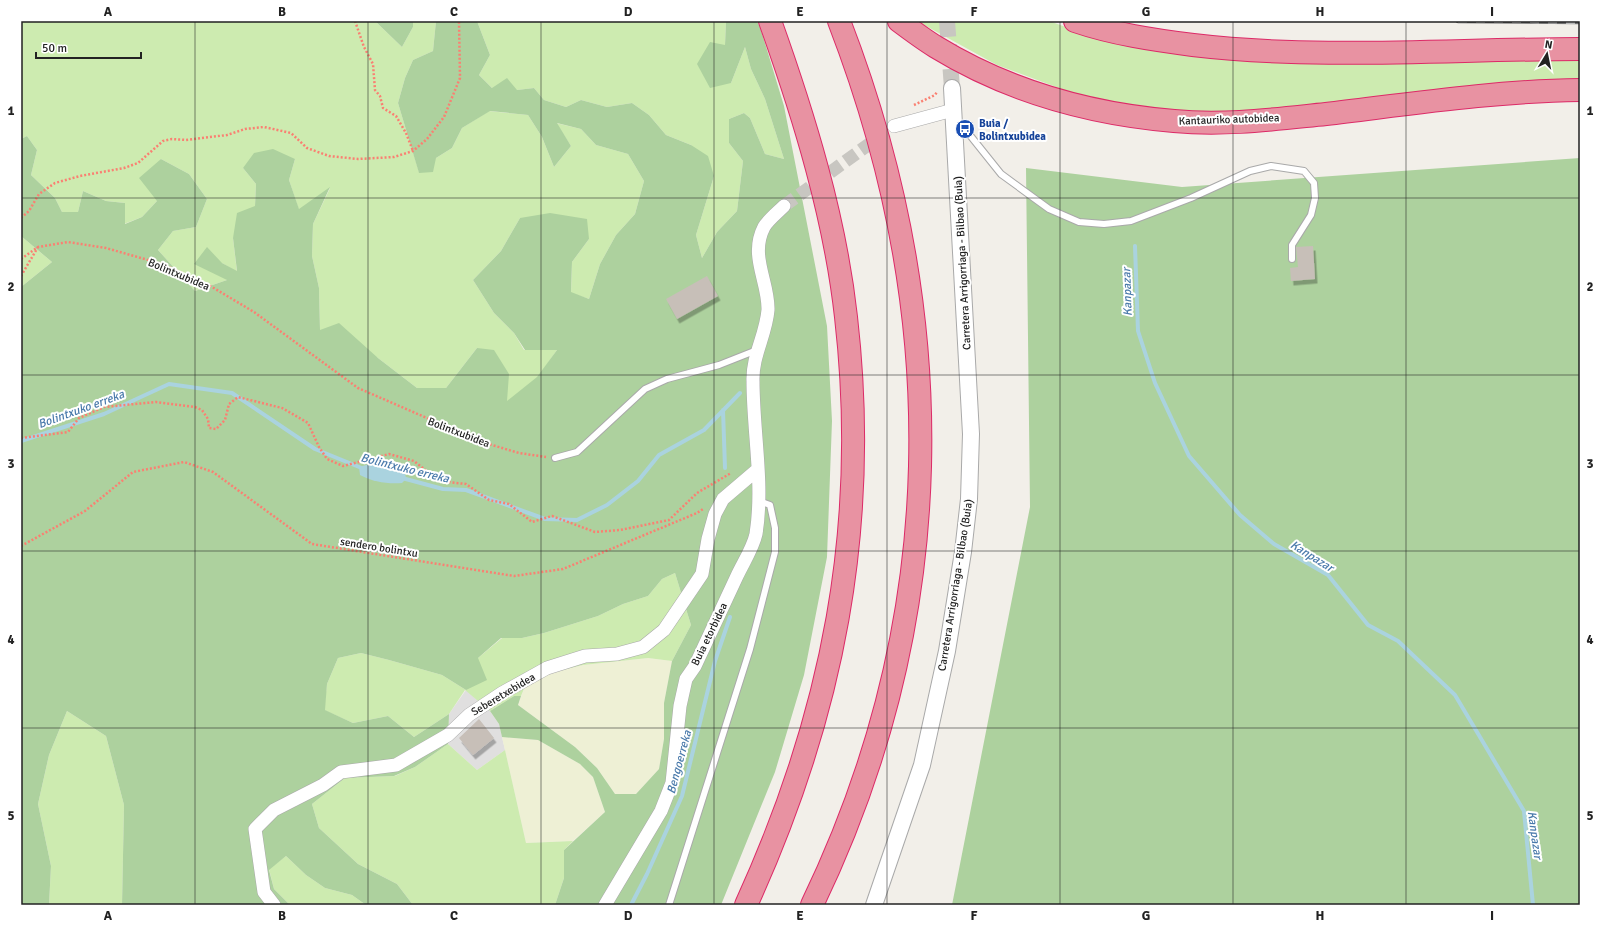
<svg xmlns="http://www.w3.org/2000/svg" width="1601" height="926" font-family="Signika,sans-serif">
<style>
.residential{fill:#e0dfdf}
.farmland{fill:#eef0d5}
.grass{fill:#cdebb0}
.forest{fill:#add19e}
.water{fill:#aad3df}
.lines{fill:none;stroke-linecap:round;stroke-linejoin:round}
.stream{stroke:#aad3df;stroke-width:4}
.building{fill:#c7bfb8;filter:url(#shadow)}
.minor-tunnel{stroke:#c8c6c1;stroke-width:13;stroke-dasharray:13 6;stroke-linecap:butt}
.tertiary-tunnel{stroke:#c8c6c1;stroke-width:16;stroke-dasharray:16 8;stroke-linecap:butt}
.service-casing{stroke:#a9a9a9;stroke-width:8}
.minor-casing{stroke:#a9a9a9;stroke-width:14}
.tertiary-casing{stroke:#a9a9a9;stroke-width:18}
.motorway-casing{stroke:#dc2a67;stroke-width:24}
.path{stroke:#fa8072;stroke-width:2.5;stroke-dasharray:2 2;stroke-linecap:butt}
.service{stroke:#fff;stroke-width:6}
.minor{stroke:#fff;stroke-width:13}
.tertiary{stroke:#fff;stroke-width:16}
.motorway{stroke:#e892a2;stroke-width:22}
.rail-casing{stroke:#707070;stroke-width:4.5}
.rail{stroke:#fff;stroke-width:3;stroke-dasharray:9;stroke-linecap:butt}
.grid{fill:none;stroke:#222;stroke-width:1;stroke-opacity:0.55}
.labels{text-anchor:middle;stroke-width:4;stroke-linejoin:round;paint-order:stroke}
.street-label{font-size:11px;fill:#222;stroke:#fff}
.transit-label{font-size:11px;font-weight:bold;fill:#164399;stroke:#fff;text-anchor:start}
.water-label{font-size:12px;font-style:italic;fill:#4a7aab;stroke:#fff}
.neatline{fill:none;stroke:#222;stroke-width:1.5}
.grid-label{font-size:13px;text-anchor:middle;font-weight:bold;fill:#222}
</style>
<defs>
<filter id="shadow"><feDropShadow dx="2.5" dy="4.5" stdDeviation="0" flood-color="#0004"/></filter>
</defs>
<rect width="100%" height="100%" fill="#f2efe9"/>
<path class="residential" d="M 466,690 L 490,711 L 499,724 L 505,750 L 477,770 L 448,744 L 449,714 Z"/>
<path class="farmland" d="M 648,658 L 672,661 L 664,703 L 664,739 L 659,769 L 636,794 L 615,794 L 597,768 L 575,747 L 518,705 L 525,686 L 551,673 L 583,665 Z
M 502,737 L 538,740 L 580,764 L 593,777 L 605,812 L 573,841 L 526,843 Z"/>
<path class="grass" d="M 21,21 L 375,21 L 402,47 L 413,27 L 413,21 L 436,21 L 433,51 L 413,60 L 405,78 L 398,103 L 419,172 L 436,158 L 452,148 L 462,128 L 489,111 L 528,115 L 542,137 L 554,167 L 571,146 L 556,123 L 581,129 L 596,145 L 628,154 L 644,181 L 635,214 L 616,235 L 600,264 L 589,299 L 571,293 L 572,262 L 589,239 L 520,218 L 501,251 L 473,280 L 494,313 L 514,333 L 524,350 L 557,350 L 538,377 L 507,402 L 477,348 L 446,388 L 417,388 L 378,358 L 320,331 L 319,288 L 312,256 L 313,224 L 330,188 L 299,210 L 289,180 L 295,159 L 243,168 L 256,184 L 255,207 L 233,238 L 237,272 L 222,263 L 227,280 L 195,291 L 158,250 L 173,231 L 196,227 L 207,199 L 189,174 L 161,159 L 157,201 L 142,217 L 124,224 L 125,203 L 106,201 L 83,191 L 78,212 L 62,212 L 55,198 L 31,175 L 37,150 L 27,136 L 21,139 Z
M 477,21 L 726,21 L 725,45 L 731,83 L 745,47 L 751,69 L 765,99 L 784,159 L 765,154 L 750,118 L 744,113 L 729,119 L 729,143 L 743,161 L 737,211 L 717,232 L 702,258 L 696,235 L 714,176 L 691,145 L 666,135 L 649,115 L 632,103 L 607,107 L 581,100 L 566,107 L 544,100 L 534,88 L 517,90 L 492,88 L 479,75 L 490,55 Z
M 917,21 L 1049,21 L 1088,35 L 1580,58 L 1580,80 L 1258,110 L 1183,112 L 1091,100 L 997,65 Z
M 21,236 L 52,262 L 21,287 Z
M 675,573 L 691,625 L 672,661 L 648,658 L 583,665 L 551,673 L 525,686 L 521,696 L 514,696 L 490,711 L 465,690 L 449,714 L 414,737 L 388,716 L 353,723 L 324,710 L 327,684 L 338,658 L 361,653 L 389,660 L 442,675 L 466,690 L 478,658 L 502,638 L 522,638 L 544,633 L 598,616 L 623,604 L 648,596 L 662,579 Z
M 67,711 L 106,736 L 124,805 L 122,905 L 49,905 L 51,866 L 38,804 L 49,755 Z
M 448,744 L 477,770 L 505,750 L 526,843 L 573,841 L 564,850 L 564,878 L 555,905 L 413,905 L 397,884 L 358,864 L 319,828 L 312,804 L 345,778 L 395,776 L 415,767 Z
M 286,856 L 306,875 L 325,888 L 352,895 L 366,905 L 290,905 L 274,889 L 269,869 Z"/>
<path class="forest" d="M 375,21 L 413,21 L 413,27 L 402,47 Z
M 436,21 L 477,21 L 490,55 L 479,75 L 492,88 L 507,78 L 517,90 L 534,88 L 544,100 L 566,107 L 581,100 L 607,107 L 632,103 L 649,115 L 666,135 L 691,145 L 708,156 L 714,176 L 696,235 L 702,258 L 717,232 L 737,211 L 743,161 L 729,143 L 729,119 L 744,113 L 750,118 L 765,154 L 784,159 L 765,99 L 751,69 L 745,47 L 731,83 L 710,88 L 697,64 L 710,42 L 725,45 L 726,21 L 757,21 L 761,30 L 784,106 L 827,326 L 832,421 L 827,557 L 804,675 L 775,772 L 721,905 L 555,905 L 564,878 L 564,850 L 605,812 L 593,777 L 580,764 L 538,740 L 502,737 L 499,724 L 490,711 L 514,696 L 521,696 L 518,705 L 575,747 L 597,768 L 615,794 L 636,794 L 659,769 L 664,739 L 664,703 L 672,661 L 691,625 L 675,573 L 662,579 L 648,596 L 623,604 L 598,616 L 544,633 L 522,638 L 501,638 L 478,658 L 487,680 L 466,690 L 442,675 L 389,660 L 361,653 L 338,658 L 327,684 L 325,710 L 353,723 L 388,716 L 414,737 L 449,714 L 448,744 L 415,767 L 394,776 L 345,778 L 312,804 L 319,828 L 358,864 L 397,884 L 413,905 L 366,905 L 352,895 L 325,888 L 306,875 L 286,856 L 269,870 L 274,889 L 290,905 L 122,905 L 124,805 L 106,736 L 67,711 L 49,755 L 38,804 L 51,866 L 49,905 L 21,905 L 21,287 L 52,262 L 21,236 L 21,139 L 27,136 L 37,150 L 31,175 L 55,198 L 62,212 L 78,212 L 83,191 L 106,201 L 125,203 L 125,224 L 142,217 L 157,201 L 139,178 L 161,159 L 189,174 L 207,199 L 196,227 L 173,231 L 158,250 L 195,291 L 227,280 L 194,264 L 207,247 L 222,263 L 237,271 L 233,238 L 237,213 L 255,206 L 256,184 L 243,168 L 254,153 L 273,149 L 295,159 L 289,180 L 299,209 L 330,187 L 313,224 L 312,256 L 319,288 L 320,330 L 339,323 L 378,358 L 417,388 L 446,388 L 477,348 L 494,350 L 509,374 L 507,401 L 537,377 L 557,350 L 525,350 L 514,333 L 494,313 L 473,280 L 501,251 L 520,218 L 550,213 L 587,219 L 589,239 L 572,262 L 571,292 L 589,299 L 600,264 L 616,235 L 635,214 L 644,181 L 628,154 L 596,145 L 581,129 L 557,123 L 571,146 L 554,167 L 542,137 L 528,115 L 490,111 L 462,128 L 452,148 L 436,158 L 433,172 L 419,173 L 398,103 L 405,78 L 413,60 L 433,51 Z
M 1580,158 L 1580,905 L 952,905 L 1030,507 L 1026,168 L 1182,187 Z"/>
<path class="water" d="M 381,461 L 396,465 L 405,473 L 406,479 L 402,483 C 387,484 373,482 360,475 L 359,467 Z"/>
<g class="lines">
<path class="stream" d="M 1135,246 L 1138,331 L 1155,383 L 1189,456 L 1240,515 L 1274,544 L 1328,575 L 1368,625 L 1398,641 L 1455,695 L 1524,811 L 1533,905
M 723,410 L 725,468
M 21,441 L 104,414 L 169,384 L 232,393 L 315,449 L 364,469
M 402,478 L 443,489 L 466,490 L 545,519 L 577,520 L 607,505 L 638,481 L 659,455 L 704,430 L 740,393
M 631,905 L 647,874 L 682,796 L 715,661 L 730,617"/>
</g>
<path class="building" d="M 1313,246 L 1315,279 L 1291,281 L 1290,268 L 1298,267 L 1296,247 Z
M 707,276 L 718,296 L 677,319 L 666,299 Z
M 479,719 L 494,738 L 473,755 L 459,738 Z"/>
<g class="lines">
<path class="minor-tunnel" d="M 784,206 L 894,126"/>
<path class="tertiary-tunnel" d="M 947,21 L 952,88"/>
<defs>
<path id="service" d="M 956,131 L 969,134 L 1001,174 L 1049,209 L 1079,222 L 1104,224 L 1131,221 L 1191,198 L 1250,171 L 1271,166 L 1304,171 L 1314,183 L 1315,198 L 1311,215 L 1292,245 L 1292,259
M 555,458 L 577,452 L 645,389 L 667,379 L 719,365 L 757,350
M 669,905 L 750,649 L 775,552 L 775,528 L 770,505 L 759,501"/>
<path id="minor" d="M 894,126 L 953,110
M 274,905 L 264,892 L 255,829 L 274,810 L 323,785 L 341,772 L 396,765 L 448,735 L 469,715 L 502,693 L 547,668 L 585,656 L 617,654 L 643,647 L 664,630 L 702,574 L 708,539 L 715,514 L 723,499 L 757,470
M 605,905 L 661,811 L 672,783 L 680,706 L 686,679 L 695,666 C 709,636 723,606 737,576 C 743,563 753,548 756,534 C 764,484 753,432 753,381 C 752,356 766,335 768,310 C 769,282 749,256 764,227 C 768,220 778,212 784,206"/>
<path id="tertiary" d="M 874,905 L 922,765 L 947,651 L 963,552 L 969,499 L 971,434 L 952,88"/>
<path id="motorway" d="M 899,21 C 911,30 923,39 936,47 C 1008,91 1091,114 1174,121 C 1225,126 1276,119 1326,114 C 1410,104 1495,91 1580,90
M 1075,21 C 1113,34 1154,40 1193,45 C 1321,60 1451,49 1580,49
M 746,905 C 833,715 870,526 846,317 C 835,217 804,116 770,21
M 812,905 C 950,619 953,316 839,21"/>
</defs>
<use href="#service" class="service-casing"/>
<use href="#minor" class="minor-casing"/>
<use href="#tertiary" class="tertiary-casing"/>
<use href="#motorway" class="motorway-casing"/>
<path class="path" d="M 355,21 L 364,47 L 373,64 L 375,90 L 380,96 L 383,108 L 396,116 L 406,133 L 413,151
M 914,105 L 935,95 L 937,92
M 21,218 L 29,211 L 39,194 L 55,183 L 80,176 L 124,168 L 138,163 L 163,141 L 172,139 L 186,140 L 227,135 L 245,129 L 264,127 L 291,133 L 307,148 L 329,156 L 358,159 L 394,157 L 413,151 L 427,139 L 444,117 L 460,78 L 459,21
M 21,259 L 38,247 L 68,242 L 106,248 L 162,264 L 212,287 L 254,312 L 358,388 L 482,442 L 519,453 L 546,457
M 21,276 L 38,247
M 21,438 L 68,432 L 79,418 L 104,407 L 156,402 L 195,407 L 202,410 L 208,419 L 209,428 L 216,429 L 225,420 L 229,404 L 238,397 L 282,408 L 308,423 L 319,447 L 327,459 L 343,466 L 389,454 L 414,461 L 439,481 L 466,484 L 489,500 L 509,504 L 532,522 L 552,516 L 595,532 L 620,530 L 669,520 L 697,493 L 731,473
M 21,546 L 85,511 L 133,472 L 184,462 L 213,472 L 312,544 L 514,576 L 563,569 L 697,513 L 703,509"/>
<use href="#service" class="service"/>
<use href="#minor" class="minor"/>
<use href="#tertiary" class="tertiary"/>
<use href="#motorway" class="motorway"/>
<defs>
<path id="rail" d="M 1458,21 L 1580,22"/>
</defs>
<use href="#rail" class="rail-casing"/>
<use href="#rail" class="rail"/>
</g>
<path class="grid" d="M 195,21 L 195,905M 368,21 L 368,905M 541,21 L 541,905M 714,21 L 714,905M 887,21 L 887,905M 1060,21 L 1060,905M 1233,21 L 1233,905M 1406,21 L 1406,905M 21,198 L 1580,198M 21,375 L 1580,375M 21,551 L 1580,551M 21,728 L 1580,728"/>
<defs>
<symbol id="bus-disc" viewBox="-11 -11 22 22"><circle r="9.5" fill="#1a4fb4" stroke="#fff"/><path d="M-5-6H5V4H4V6H2V4H-2V6H-4V4H-5ZM-3.5-4V0h7V-4ZM-3.5 1.2v1.5H-2V1.2ZM2 1.2v1.5H3.5V1.2Z" fill="#fff"/></symbol>
</defs>
<g fill-rule="evenodd">
<use href="#bus-disc" x="954" y="118" width="22" height="22"/>
</g>
<g class="labels">
<g class="street-label">
<text transform="translate(1229 119) rotate(-2)" y="4">Kantauriko autobidea</text>
<text transform="translate(962 263) rotate(-93)" y="4">Carretera Arrigorriaga - Bilbao (Buia)</text>
<text transform="translate(179 274) rotate(23)" y="4">Bolintxubidea</text>
<text transform="translate(459 432) rotate(21)" y="4">Bolintxubidea</text>
<text transform="translate(379 547) rotate(9)" y="4">sendero bolintxu</text>
<text transform="translate(955 585) rotate(-81)" y="4">Carretera Arrigorriaga - Bilbao (Buia)</text>
<text transform="translate(709 634) rotate(-64)" y="4">Buia etorbidea</text>
<text transform="translate(503 694) rotate(-31)" y="4">Seberetxebidea</text>
</g>
<g class="transit-label">
<text x="979" y="127">Buia /<tspan x="979" dy="13">Bolintxubidea</tspan></text>
</g>
<g class="water-label">
<text transform="translate(1127 292) rotate(-92)" y="4">Kanpazar</text>
<text transform="translate(81 409) rotate(-20)" y="4">Bolintxuko erreka</text>
<text transform="translate(405 468) rotate(14)" y="4">Bolintxuko erreka</text>
<text transform="translate(1312 556) rotate(32)" y="4">Kanpazar</text>
<text transform="translate(679 762) rotate(-75)" y="4">Bengoerreka</text>
<text transform="translate(1535 835) rotate(82)" y="4">Kanpazar</text>
</g>
</g>
<rect width="1601" height="926" fill="none" stroke="#ffffff" stroke-width="44"/>
<g transform="translate(1547 54) rotate(10)" stroke="#ffffff" stroke-width="3" paint-order="stroke">
<path d="M0-3L7 15L0 10L-7 15Z" fill="#222222"/>
<text y="-6" font-size="11" font-weight="bold" text-anchor="middle" fill="#222222">N</text>
</g>
<path d="M36 52v6h105v-6" fill="none" stroke="#222222" stroke-width="2"/>
<text x="42" y="52" font-size="12" fill="#222222" stroke="#ffffff" stroke-width="3" paint-order="stroke">50 m</text>
<rect x="22" y="22" width="1557" height="882" class="neatline"/>
<g class="grid-label">
<text x="108" y="16">A</text>
<text x="282" y="16">B</text>
<text x="454" y="16">C</text>
<text x="628" y="16">D</text>
<text x="800" y="16">E</text>
<text x="974" y="16">F</text>
<text x="1146" y="16">G</text>
<text x="1320" y="16">H</text>
<text x="1492" y="16">I</text>
<text x="11" y="115">1</text>
<text x="1590" y="115">1</text>
<text x="11" y="291">2</text>
<text x="1590" y="291">2</text>
<text x="11" y="468">3</text>
<text x="1590" y="468">3</text>
<text x="11" y="644">4</text>
<text x="1590" y="644">4</text>
<text x="11" y="820">5</text>
<text x="1590" y="820">5</text>
<text x="108" y="920">A</text>
<text x="282" y="920">B</text>
<text x="454" y="920">C</text>
<text x="628" y="920">D</text>
<text x="800" y="920">E</text>
<text x="974" y="920">F</text>
<text x="1146" y="920">G</text>
<text x="1320" y="920">H</text>
<text x="1492" y="920">I</text>
</g>
</svg>
